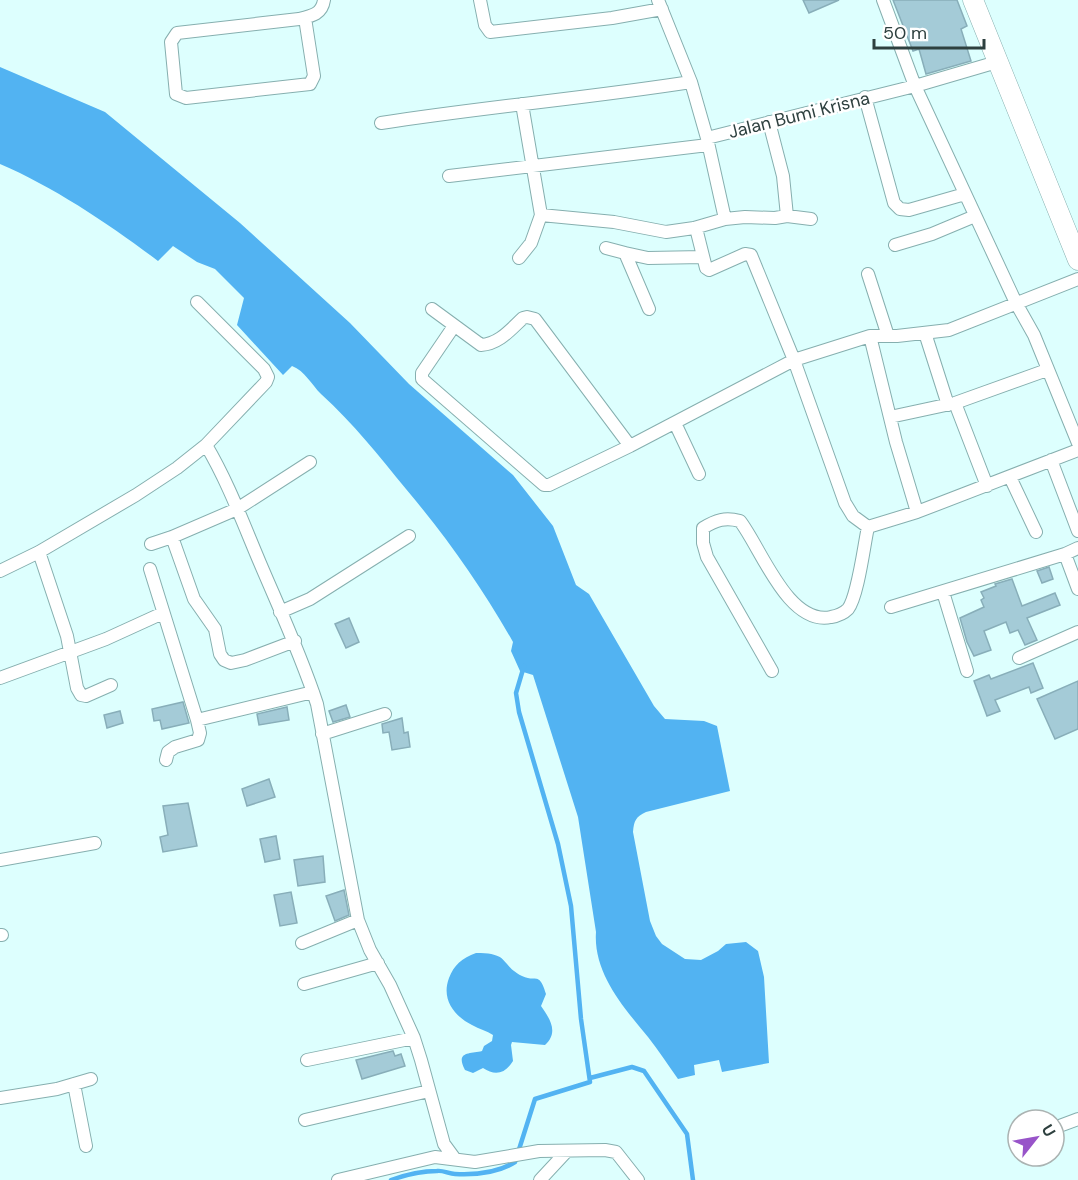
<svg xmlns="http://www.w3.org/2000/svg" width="1078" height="1180" font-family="'DM Sans',sans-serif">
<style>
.water{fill:#52b3f2}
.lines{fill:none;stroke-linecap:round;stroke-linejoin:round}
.stream{stroke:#52b3f2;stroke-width:4.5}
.building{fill:#a4cbd7;stroke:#88aeb9;stroke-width:1.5}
.street-casing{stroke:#86afaf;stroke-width:14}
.primary-casing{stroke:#86afaf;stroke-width:21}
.street{stroke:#fff;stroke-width:12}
.primary{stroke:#fff;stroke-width:20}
.labels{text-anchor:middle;stroke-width:5;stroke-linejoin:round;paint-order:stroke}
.street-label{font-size:18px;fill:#2e403f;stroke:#fff}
</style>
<rect width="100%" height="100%" fill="#ddfffe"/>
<path class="water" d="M 0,67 L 105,112 L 240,223 L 350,323 L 409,384 L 513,475 L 553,526 L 576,585 L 589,594 L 654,706 L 665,719 L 704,721 L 717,726 L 730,791 L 646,812 C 636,817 634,820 633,832 L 650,921 L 656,936 L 662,944 L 685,959 L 701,960 L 718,951 L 726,944 L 746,942 L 758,951 L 764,977 L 769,1063 L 722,1072 L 719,1060 L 694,1065 L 695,1075 L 678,1079 C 668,1065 659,1051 648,1037 C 624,1008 593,973 596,932 L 578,817 L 533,675 L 520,671 L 511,651 L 513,642 C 481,586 448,539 406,489 C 379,456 353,423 321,394 C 311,384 305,371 292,366 L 283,375 L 237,325 L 244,298 L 215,269 L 197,262 L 173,246 L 158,261 C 112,226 54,187 0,164 Z
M 476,953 C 511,953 499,964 522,976 C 535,983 539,970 546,994 L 541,1006 C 550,1019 559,1032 545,1045 L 512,1042 L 511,1045 L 513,1061 C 505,1074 495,1076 483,1068 L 473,1073 L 465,1070 C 455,1051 470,1054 482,1051 L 484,1046 L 492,1041 L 493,1035 C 487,1031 479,1029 472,1025 C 454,1016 441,999 449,978 C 454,965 462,958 476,953 Z"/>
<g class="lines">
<path class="stream" d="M 590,1078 L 632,1067 L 644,1071 L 687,1134 L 693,1180
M 391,1180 C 405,1175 421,1171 437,1171 C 443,1170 449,1174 455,1174 C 475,1175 498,1173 515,1162 L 535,1099 L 590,1082 L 581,1019 L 571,906 L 558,844 L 519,712 L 516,693 L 524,666"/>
</g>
<path class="building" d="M 803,0 L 839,0 L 809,13 Z
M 893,0 L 957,0 L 967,26 L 961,29 L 971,61 L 926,74 L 919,49 L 913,51 Z
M 1049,567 L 1053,579 L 1042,583 L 1037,571 Z
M 1012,579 L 1022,606 L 1055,593 L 1060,605 L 1027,618 L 1037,640 L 1025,645 L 1018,630 L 1010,633 L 1006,622 L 984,631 L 991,650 L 974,656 L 967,642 L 960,618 L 984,607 L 981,600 L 984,598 L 981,592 L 996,586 L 995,584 Z
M 349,618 L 359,642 L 346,648 L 335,624 Z
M 1033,663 L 1043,688 L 1031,693 L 1029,687 L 995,700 L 1000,711 L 987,716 L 974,681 L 989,675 L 991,679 Z
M 1078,681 L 1078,729 L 1055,739 L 1037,699 Z
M 183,702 L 189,723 L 162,729 L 160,720 L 154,721 L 152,709 Z
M 346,705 L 350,717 L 333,722 L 329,711 Z
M 287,707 L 289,720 L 259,725 L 257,714 Z
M 120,711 L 123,723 L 107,728 L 104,715 Z
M 402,718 L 404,733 L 408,732 L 410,747 L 392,750 L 389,732 L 383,733 L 382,724 Z
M 269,779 L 275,797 L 247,806 L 242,789 Z
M 188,803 L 197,846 L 163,852 L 160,837 L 168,835 L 163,806 Z
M 276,836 L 280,859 L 265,862 L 260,839 Z
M 323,856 L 325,882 L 298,886 L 294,860 Z
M 344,890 L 349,915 L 335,921 L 326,896 Z
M 291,892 L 297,923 L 280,926 L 274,895 Z
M 393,1051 L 395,1056 L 401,1054 L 405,1066 L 362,1079 L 356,1060 Z"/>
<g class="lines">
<defs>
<path id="street" d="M 480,0 L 485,25 L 490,32 L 612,18 L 662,9
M 658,0 L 691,82 L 707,138 L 915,86 L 997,62
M 883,0 L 915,86 L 1016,303 L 1034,335 L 1078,443
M 305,18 L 314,76 L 310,84 L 186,98 L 176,94 L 171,42 L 177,33 L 299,19 C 312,16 322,14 324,0
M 865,97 L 894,203 L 900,209 L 909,210 L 965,194
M 522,104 L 541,215
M 769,122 L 783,176 L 787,216
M 381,123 C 484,107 588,98 691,82
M 449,176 L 708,145
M 725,219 L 745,217 L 775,218 L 787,216 L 811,219
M 696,228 L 706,268 L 709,270 L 745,254 L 751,255 L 794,360 L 845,503 L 853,516 L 868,527 L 917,512 L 1078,450
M 895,245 L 932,234 L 975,216
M 606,248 L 625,253
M 519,258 L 531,243 L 541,215 L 614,222 L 666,232 L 694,228 L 725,219 L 707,138
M 868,274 L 888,336
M 432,309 L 481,345 C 499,344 510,330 523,318 L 527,317 L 535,319 L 630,446
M 649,309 L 625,253 L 648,258 L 703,257
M 454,326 L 422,373 L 422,379 L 544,485 L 549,485 L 630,446 L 794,360 L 870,336 L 897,336 L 949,330 L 1078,279
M 925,333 L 948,405
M 870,336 L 896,442 L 917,512
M 955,403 L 987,486
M 890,417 L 955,403 L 1047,370
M 675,423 L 699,474
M 206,445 C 228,482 243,523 260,563 C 280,610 301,655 317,704 L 358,920 L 370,950 L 390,985 L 414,1038 L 421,1060 L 444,1144 L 455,1159
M 1051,460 L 1078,531
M 1010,477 L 1036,532
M 172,537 L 194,599 L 215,629 L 220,654 L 224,660 L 231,663 L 245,660 L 295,641
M 151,544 L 172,537 L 237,509 L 310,462
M 39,552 L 67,636 L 77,688 L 81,695 L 86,696 L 111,685
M 1065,554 L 1078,589
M 150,569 L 197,720 L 313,692
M 0,571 L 39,552 L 136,495 L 177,468 L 206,445 L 266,382 L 268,377 L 264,369 L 197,302
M 943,592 L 967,671
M 891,607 L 1065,554 L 1078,548
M 280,612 L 310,599 L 409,536
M 1019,658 L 1078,632
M 772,671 L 707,557 L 703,543 L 703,528 C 716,520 725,517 740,521 C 761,548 788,626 831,617 C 837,616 844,613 848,609 C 858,596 864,545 868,527
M 0,678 L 106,639 L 163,613
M 322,734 L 385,714
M 166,760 L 168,752 L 175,747 L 198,740 L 200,733 L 197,720
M 0,860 L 95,843
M 0,935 L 2,935
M 302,943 L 358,920
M 304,984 L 378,963
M 307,1060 L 414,1038
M 74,1084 L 86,1146
M 0,1098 L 57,1089 L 91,1079
M 305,1120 L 429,1091
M 1054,1128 L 1078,1119
M 338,1180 L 435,1157 L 475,1162 L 539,1151 L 605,1150 L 616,1152 L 638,1180
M 540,1180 L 567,1151"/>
<path id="primary" d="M 973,0 L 1078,260"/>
</defs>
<use href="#street" class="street-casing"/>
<use href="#primary" class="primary-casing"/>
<use href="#street" class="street"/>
<use href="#primary" class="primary"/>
</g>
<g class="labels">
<g class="street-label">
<text transform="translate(799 115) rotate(-14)" y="6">Jalan Bumi Krisna</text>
</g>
</g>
<g transform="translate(1036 1138) rotate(59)"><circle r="28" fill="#ffffff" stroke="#abb3b2" stroke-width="1.5"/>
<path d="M0-4.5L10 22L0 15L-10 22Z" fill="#9854c9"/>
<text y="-9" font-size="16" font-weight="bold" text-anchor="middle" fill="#2e403f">U</text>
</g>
<path d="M874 39v9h110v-9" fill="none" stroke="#2e403f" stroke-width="3"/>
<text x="883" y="39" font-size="18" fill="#2e403f" stroke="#ffffff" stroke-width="4.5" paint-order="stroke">50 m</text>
</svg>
